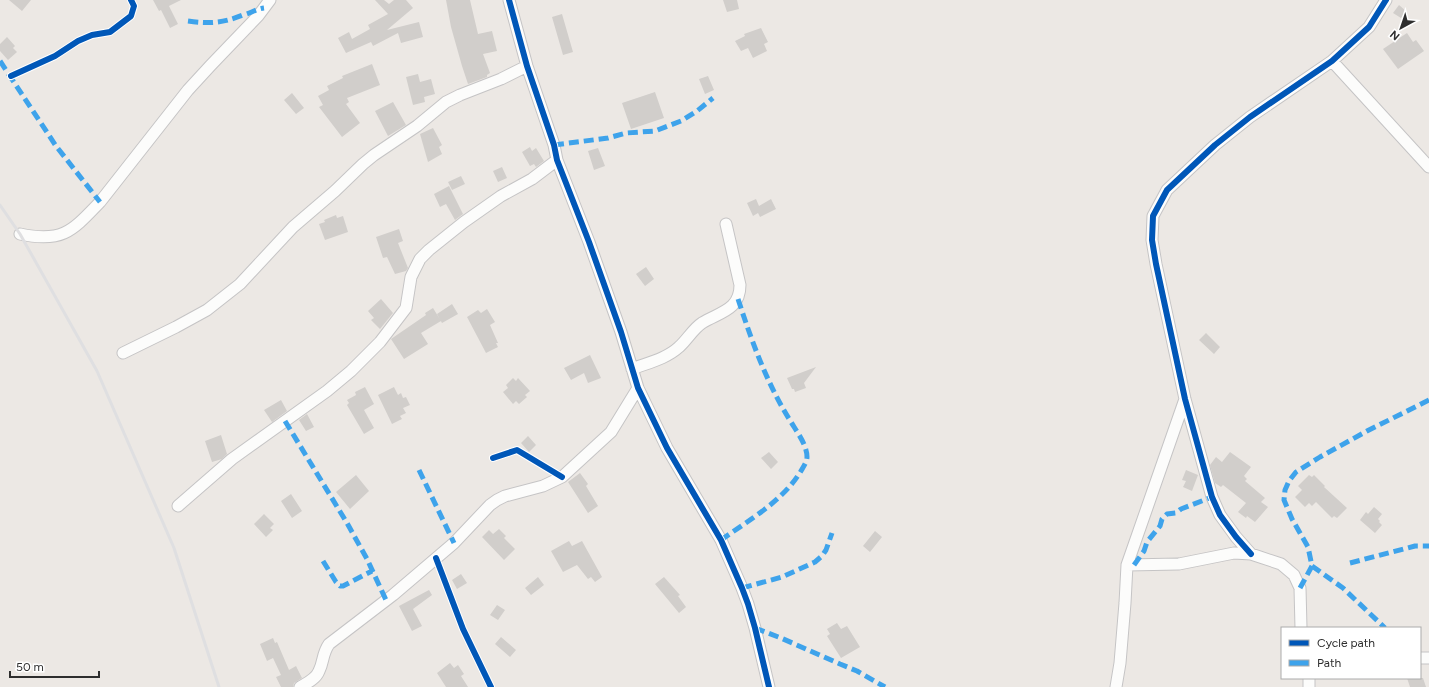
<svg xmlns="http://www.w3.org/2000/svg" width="1429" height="687" font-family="Figtree,sans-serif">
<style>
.building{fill:#d1cecb}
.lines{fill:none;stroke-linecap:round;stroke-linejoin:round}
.minor-casing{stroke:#c5c4c5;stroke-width:13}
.minor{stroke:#fcfcfb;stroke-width:11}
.rail{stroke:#dfdfe1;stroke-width:3}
.quiet{stroke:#3ea3eb;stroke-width:5;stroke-dasharray:10 5;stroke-linecap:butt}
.cycleway-casing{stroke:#fff;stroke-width:8}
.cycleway{stroke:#0057b8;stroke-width:6}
</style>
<rect width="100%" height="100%" fill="#ece8e4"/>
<path class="building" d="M 9,0 L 31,0 L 22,11 Z
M 153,0 L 181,0 L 169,6 L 178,24 L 170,28 L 161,10 L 159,11 Z
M 375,0 L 384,0 L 389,4 L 394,0 L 406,0 L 413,8 L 387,30 L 419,22 L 423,37 L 401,43 L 398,33 L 373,46 L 371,42 L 346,53 L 338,38 L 349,32 L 352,39 L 370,29 L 368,25 L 388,14 Z
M 446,0 L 470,0 L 478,34 L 492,31 L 497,51 L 483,54 L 490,73 L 487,75 L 487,77 L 468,84 L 462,66 L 451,27 Z
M 723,0 L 737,0 L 739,9 L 727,12 Z
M 1399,5 L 1406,11 L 1401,18 L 1393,13 Z
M 562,14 L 573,52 L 563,55 L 552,17 Z
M 761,28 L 768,42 L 764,44 L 767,51 L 753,58 L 748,48 L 741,51 L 735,41 L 745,36 L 744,34 Z
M 1407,33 L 1413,42 L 1416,40 L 1424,51 L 1398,69 L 1383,49 Z
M 7,37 L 15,46 L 13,48 L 17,52 L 8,60 L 0,51 L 0,44 Z
M 372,64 L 380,85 L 347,98 L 349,102 L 346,104 L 360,123 L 342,137 L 319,107 L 323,105 L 318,96 L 329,90 L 327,86 L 343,78 L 342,76 Z
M 418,74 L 420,82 L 431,79 L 435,94 L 424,97 L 425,102 L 413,105 L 406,77 Z
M 708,76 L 714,90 L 705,94 L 699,79 Z
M 655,92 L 664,118 L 631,129 L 622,103 Z
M 292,93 L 304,108 L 296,114 L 284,100 Z
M 393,102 L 406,125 L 388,136 L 375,111 Z
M 433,128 L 442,145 L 439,147 L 442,154 L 428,162 L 420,134 Z
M 530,147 L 532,151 L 536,148 L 544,161 L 536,167 L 534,164 L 530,166 L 522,152 Z
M 598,148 L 605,166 L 594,170 L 588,151 Z
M 502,167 L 507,178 L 498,182 L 493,171 Z
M 461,176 L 465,184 L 452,190 L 448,182 Z
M 449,186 L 463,214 L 455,220 L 446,204 L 440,207 L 434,194 Z
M 756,199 L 759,206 L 771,199 L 776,209 L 760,217 L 758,213 L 753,216 L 747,203 Z
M 336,215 L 337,218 L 343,216 L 348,232 L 325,240 L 319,224 L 325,222 L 324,220 Z
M 399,229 L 403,241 L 398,243 L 408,268 L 406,271 L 395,274 L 387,257 L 383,258 L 376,237 Z
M 646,267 L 654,279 L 645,286 L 636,274 Z
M 381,299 L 393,313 L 380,329 L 371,320 L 374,318 L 368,311 Z
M 452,304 L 458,314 L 442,323 L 437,314 Z
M 433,308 L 441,321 L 421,333 L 428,344 L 404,359 L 391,339 L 426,315 L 425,313 Z
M 487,309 L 495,322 L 490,325 L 498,343 L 496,343 L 498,347 L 486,353 L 467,317 L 478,310 L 481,313 Z
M 1206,333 L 1220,347 L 1214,354 L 1199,340 Z
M 590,355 L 601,378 L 588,383 L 584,373 L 571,380 L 564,368 Z
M 816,367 L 804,383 L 806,388 L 795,392 L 794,389 L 792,389 L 787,378 Z
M 513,378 L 516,381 L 518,378 L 530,391 L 525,395 L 527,397 L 519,404 L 516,401 L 513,404 L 503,392 L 508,388 L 506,385 Z
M 365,387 L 374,404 L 364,410 L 374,428 L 364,434 L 347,405 L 349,403 L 347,400 L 356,395 L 355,392 Z
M 394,387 L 398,395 L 401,393 L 403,398 L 406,397 L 410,405 L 403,408 L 406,413 L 400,416 L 402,419 L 392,424 L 378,395 Z
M 281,400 L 287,411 L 272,422 L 264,410 Z
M 307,414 L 314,427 L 306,431 L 299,420 Z
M 221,435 L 227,454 L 222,459 L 212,462 L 205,441 Z
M 528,436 L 536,445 L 529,452 L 521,443 Z
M 769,452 L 778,462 L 771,469 L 761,458 Z
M 1230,452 L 1251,467 L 1244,476 L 1247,479 L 1245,481 L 1265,498 L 1261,502 L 1268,507 L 1255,522 L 1247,516 L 1246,518 L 1238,512 L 1246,503 L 1223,485 L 1221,487 L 1215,483 L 1210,465 L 1216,457 L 1222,462 Z
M 1186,470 L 1198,475 L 1192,491 L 1183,487 L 1186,481 L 1182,480 Z
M 580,473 L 588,484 L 586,486 L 598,506 L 588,513 L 568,482 Z
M 356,475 L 369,491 L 350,509 L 336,492 Z
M 1309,475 L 1312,477 L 1314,475 L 1325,486 L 1324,487 L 1347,508 L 1337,518 L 1334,516 L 1332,518 L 1316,502 L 1312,506 L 1309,503 L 1305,507 L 1295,497 L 1302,490 L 1298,486 Z
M 291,494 L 302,511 L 292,518 L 281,501 Z
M 1374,507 L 1382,514 L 1378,519 L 1380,521 L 1379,522 L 1382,525 L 1375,533 L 1360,520 L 1366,512 L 1368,514 Z
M 264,514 L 274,524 L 270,528 L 273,530 L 266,537 L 254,524 Z
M 499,529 L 506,536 L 504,538 L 515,549 L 504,560 L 482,537 L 489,530 L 493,534 Z
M 875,531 L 882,537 L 870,552 L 863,546 Z
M 569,541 L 572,546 L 582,541 L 602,577 L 595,582 L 591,577 L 588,579 L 577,565 L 563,572 L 551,551 Z
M 461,574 L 467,583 L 457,589 L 452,580 Z
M 538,577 L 544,585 L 531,595 L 525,588 Z
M 664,577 L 680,595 L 678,596 L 686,607 L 679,613 L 655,584 Z
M 429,590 L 432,595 L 413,609 L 422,626 L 412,631 L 399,606 Z
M 497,605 L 505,610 L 498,620 L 490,615 Z
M 837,623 L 841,629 L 847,626 L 860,647 L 841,658 L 827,636 L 830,634 L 827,629 Z
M 501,637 L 516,650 L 510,657 L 495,644 Z
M 273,638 L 275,643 L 277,642 L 289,670 L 296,666 L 302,678 L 294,683 L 293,687 L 281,687 L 276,677 L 281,675 L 273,658 L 267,661 L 260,644 Z
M 450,663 L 454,668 L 458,665 L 464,674 L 461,676 L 468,687 L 446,687 L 437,673 Z
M 1407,678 L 1423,678 L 1426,687 L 1410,687 Z"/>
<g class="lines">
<defs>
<path id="minor" d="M 509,0 L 527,66 L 554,145 L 557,160 L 589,242 L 621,332 L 638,388 L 667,448 L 721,540 L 742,588 L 748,604 L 755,628 L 769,687
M 1332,61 L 1429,167
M 20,234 C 63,243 72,231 100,202 L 188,90 L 211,65 L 258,16 L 270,0
M 123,353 L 176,327 L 207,310 L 240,284 L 293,227 L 335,191 L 363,164 L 374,155 L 417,126 L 446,102 L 460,95 L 501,79 L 527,66
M 632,369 C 647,363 666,359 679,347 C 687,340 693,329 702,323 C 720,312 740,310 740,285 L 726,224
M 178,506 L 232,459 L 327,391 L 351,371 L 380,342 L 406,308 L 411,277 L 420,259 L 429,250 L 464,222 L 501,196 L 532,179 L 557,160
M 1251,554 L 1236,537 L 1220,515 L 1212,497 L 1185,399 L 1156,264 L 1152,240 L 1153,216 L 1167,190 L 1215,145 L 1250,117 L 1332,61 L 1369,27 L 1386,0
M 1127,565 L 1179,564 L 1234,553 L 1251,554 L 1281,564 L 1294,575 L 1300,588 L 1301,628
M 1420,658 L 1429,658
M 1309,678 L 1309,687
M 300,687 C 307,683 316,679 319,671 C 324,661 322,654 329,644 L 393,595 L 454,543 L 490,505 L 497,500 L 505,496 L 543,486 L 562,477 L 611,432 L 638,388
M 1116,687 L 1120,663 L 1125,603 L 1127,565 L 1185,399"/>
</defs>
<use href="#minor" class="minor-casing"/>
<use href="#minor" class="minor"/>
<path class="rail" d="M 0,205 L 20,234 L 97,371 L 174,548 L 219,687"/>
<path class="quiet" d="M 188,21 C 210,24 223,23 243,15 C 251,13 256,9 264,8
M 0,61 L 56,146 L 100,202
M 554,145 L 608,138 L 626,133 L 655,131 L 681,121 L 697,111 L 713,98
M 285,421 L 347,523 L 367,559 L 386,600
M 419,470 L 454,543
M 721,540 C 749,520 783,501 801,471 C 803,467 807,462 807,457 C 807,445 797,432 791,422 C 767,384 752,342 738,299
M 323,561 L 336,582 L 340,586 L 343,586 L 372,571
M 1350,563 L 1415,546 L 1429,546
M 1134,565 L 1144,551 L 1147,542 L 1160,526 L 1162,519 L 1167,514 L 1176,513 L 1181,509 L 1212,497
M 1312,566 L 1343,588 L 1385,628
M 742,588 L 782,577 L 815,562 L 822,556 L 826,550 L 832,533
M 1300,588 L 1312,566 L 1308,547 L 1292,519 L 1284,500 L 1285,490 L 1289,481 L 1296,472 L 1320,457 L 1367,431 L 1429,400
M 755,628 L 781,638 L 840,664 L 857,671 L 885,687"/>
<defs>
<path id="cycleway" d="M 509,0 L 527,66 L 554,145 L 557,160 L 589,242 L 621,332 L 638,388 L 667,448 L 721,540 L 742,588 L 748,604 L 755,628 L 769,687
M 11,76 L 55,56 L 78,41 L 92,35 L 110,32 L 131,16 L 134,6 L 131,0
M 493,458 L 517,450 L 562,477
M 1251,554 L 1236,537 L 1220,515 L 1212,497 L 1185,399 L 1156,264 L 1152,240 L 1153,216 L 1167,190 L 1215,145 L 1250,117 L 1332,61 L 1369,27 L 1386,0
M 436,558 L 463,629 L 491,687"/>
</defs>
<use href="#cycleway" class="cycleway-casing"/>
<use href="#cycleway" class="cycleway"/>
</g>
<rect x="1281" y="627" width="140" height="52" fill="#ffffff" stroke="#ababab"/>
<rect x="1289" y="640" width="20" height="6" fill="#0057b8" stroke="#ababab"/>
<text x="1317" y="647" font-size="12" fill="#2e2e2e">Cycle path</text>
<rect x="1289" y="660" width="20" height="6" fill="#3ea3eb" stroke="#ababab"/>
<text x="1317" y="667" font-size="12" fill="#2e2e2e">Path</text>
<g transform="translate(1401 28) rotate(220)" stroke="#ffffff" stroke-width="3" paint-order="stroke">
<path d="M0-3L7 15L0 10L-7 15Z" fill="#2e2e2e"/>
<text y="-6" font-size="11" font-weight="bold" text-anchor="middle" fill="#2e2e2e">N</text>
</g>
<path d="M10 671v6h89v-6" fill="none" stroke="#2e2e2e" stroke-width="2"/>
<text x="16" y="671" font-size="12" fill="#2e2e2e" stroke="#ffffff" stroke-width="3" paint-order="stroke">50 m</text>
</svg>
